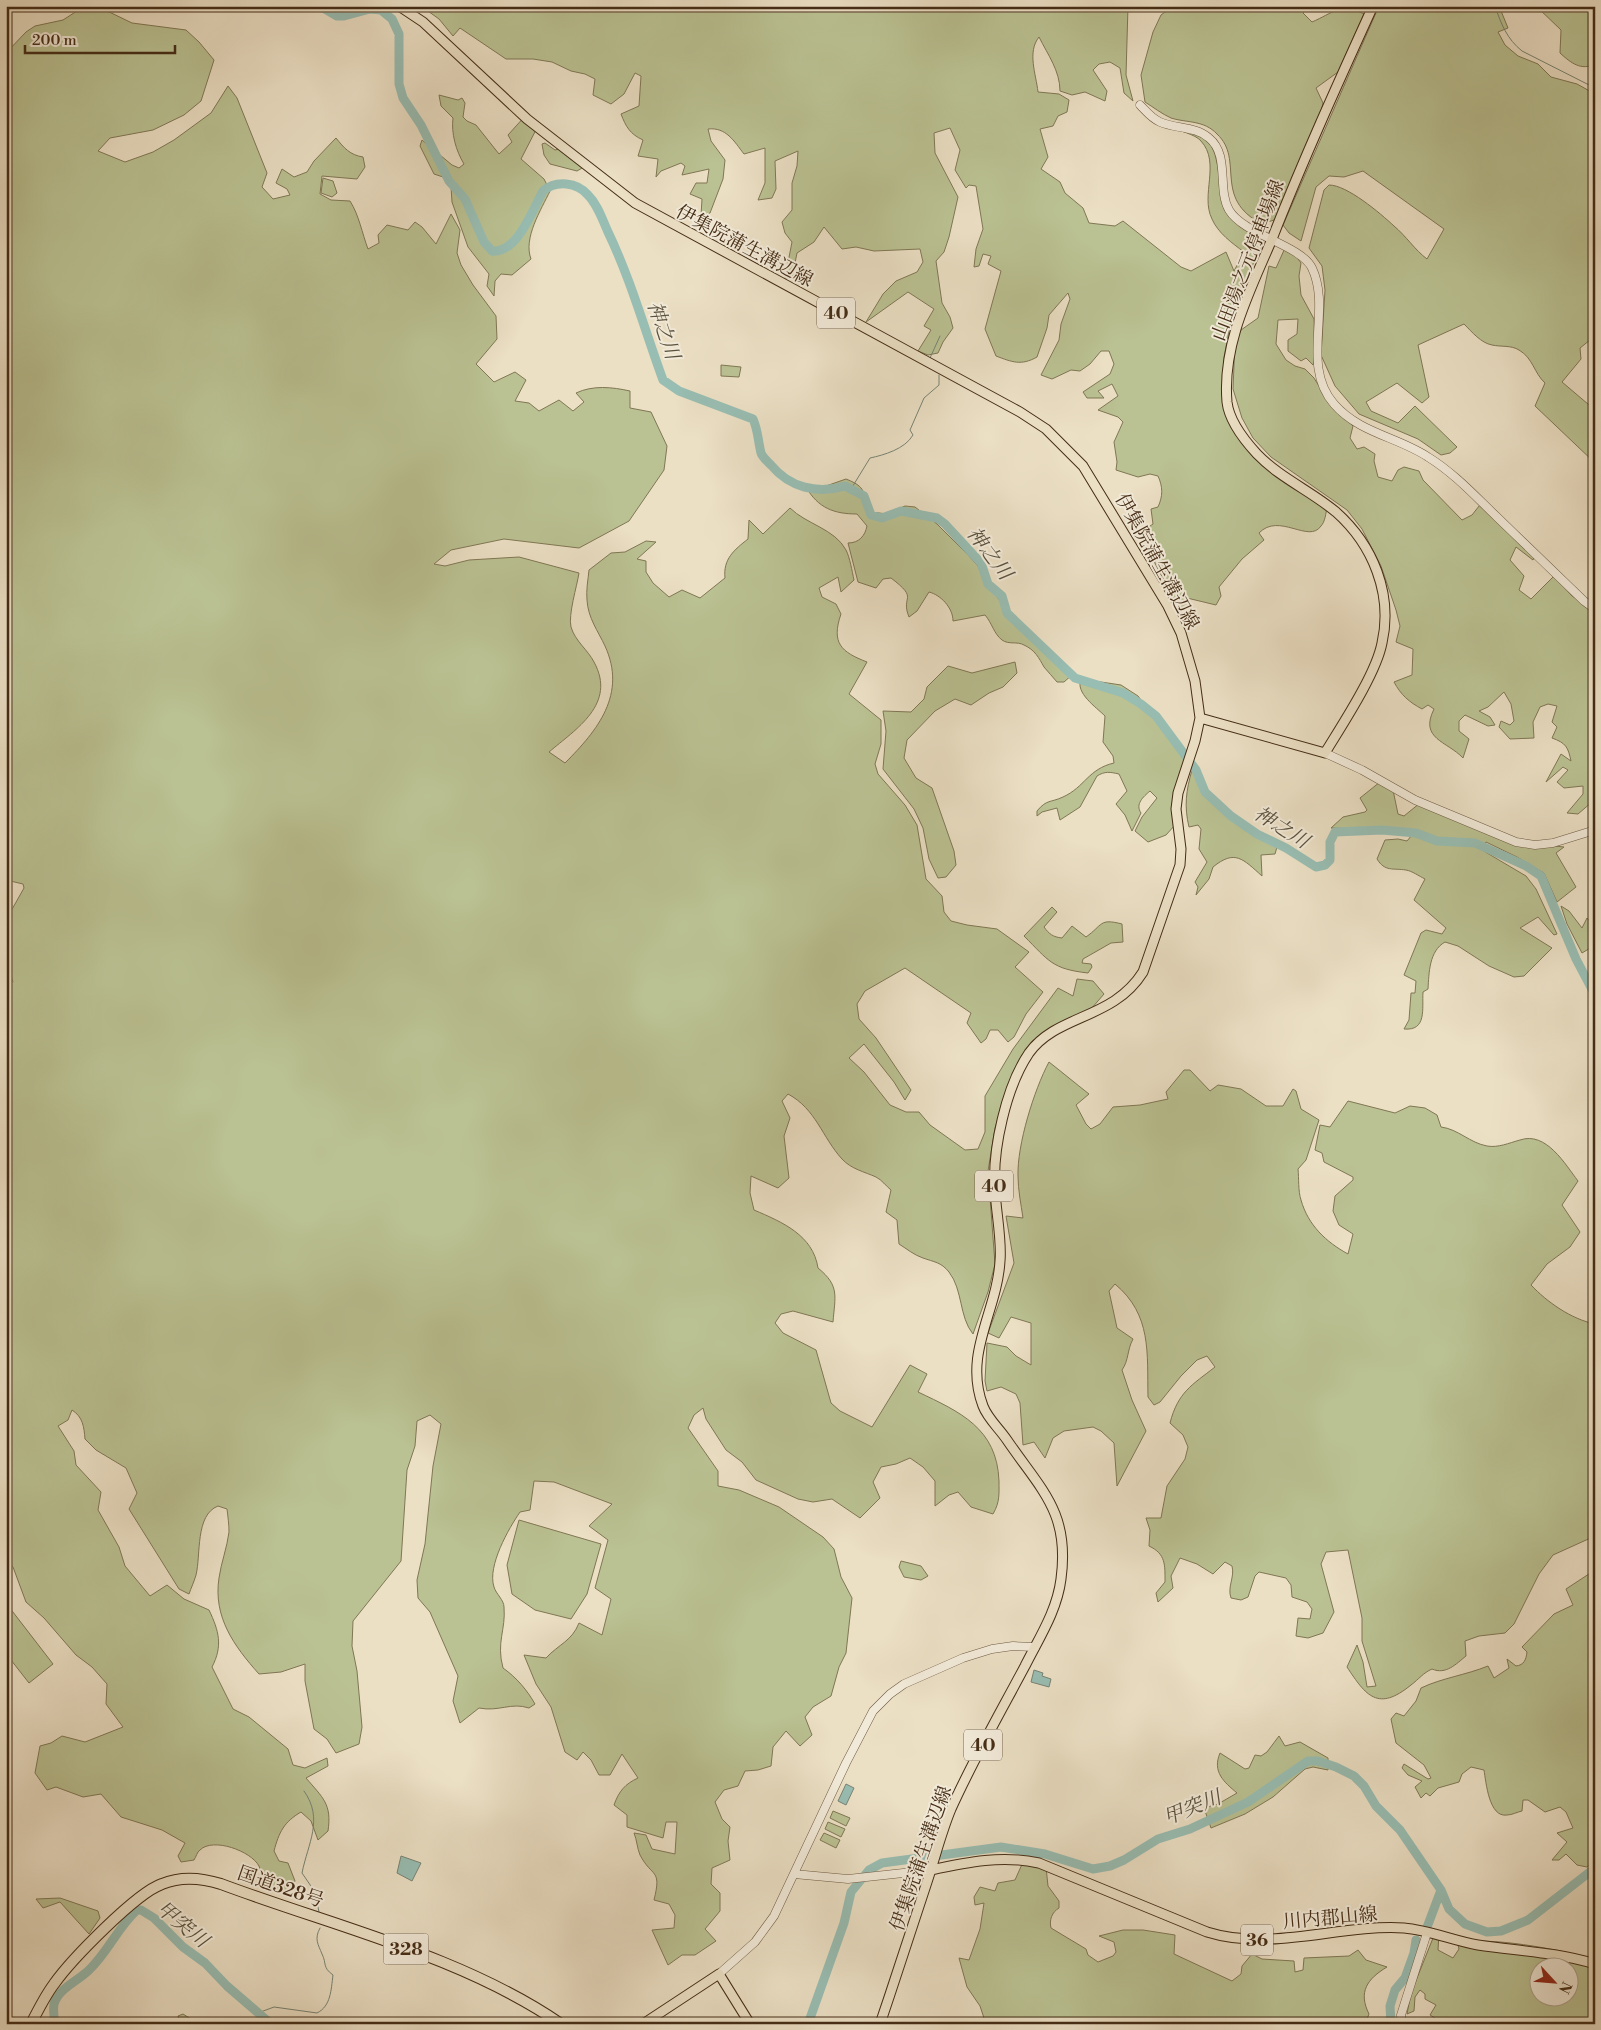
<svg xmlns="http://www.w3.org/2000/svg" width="1601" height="2030" font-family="'Libre Bodoni','Noto Serif JP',serif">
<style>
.green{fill:#bac192;stroke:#807754;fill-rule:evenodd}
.water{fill:#98bdb2;stroke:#778374}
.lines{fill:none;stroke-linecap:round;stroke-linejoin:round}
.stream{stroke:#778374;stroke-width:1}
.river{stroke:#98bdb2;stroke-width:9}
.minor-casing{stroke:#6e5a42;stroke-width:9}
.major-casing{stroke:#452d16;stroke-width:11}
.highway-casing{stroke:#452d16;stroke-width:12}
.minor{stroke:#f2ead9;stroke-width:8}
.major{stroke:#ebdfc4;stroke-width:9}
.highway{stroke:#ebdfc4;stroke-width:10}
.labels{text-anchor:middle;stroke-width:4;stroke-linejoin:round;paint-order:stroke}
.shield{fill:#f2ead9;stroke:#796650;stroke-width:1}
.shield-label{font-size:18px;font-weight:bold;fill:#452d16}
.street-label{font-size:19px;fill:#452d16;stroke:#f2ead9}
.water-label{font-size:20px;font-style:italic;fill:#5a513d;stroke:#f2ead9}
</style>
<rect width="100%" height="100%" fill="#ebdfc4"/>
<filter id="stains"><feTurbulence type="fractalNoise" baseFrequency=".004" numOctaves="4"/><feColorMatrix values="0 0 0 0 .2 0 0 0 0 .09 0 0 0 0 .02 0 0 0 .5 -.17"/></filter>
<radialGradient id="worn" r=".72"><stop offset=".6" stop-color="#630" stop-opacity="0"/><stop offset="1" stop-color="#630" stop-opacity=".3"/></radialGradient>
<path class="green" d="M 421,6 L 1128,6 L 1126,75 L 1133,101 L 1124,93 L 1120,68 L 1110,62 L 1099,64 L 1093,70 L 1107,91 L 1105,101 L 1085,92 L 1072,95 L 1060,91 C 1060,71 1048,55 1039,37 C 1027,52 1036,74 1038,92 L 1059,94 L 1069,100 L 1067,112 L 1058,116 L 1053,126 L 1040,129 L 1048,157 L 1041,169 L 1060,182 L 1065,193 L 1083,208 L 1089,223 L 1115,226 L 1123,221 L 1181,267 L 1191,271 L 1226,252 L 1234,271 L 1244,252 C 1232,243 1218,233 1212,219 C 1200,195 1221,163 1201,141 C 1195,134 1179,131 1170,127 C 1182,130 1200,133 1209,143 C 1215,150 1216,159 1218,168 C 1223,209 1224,222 1264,240 L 1234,306 L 1224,357 L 1224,385 L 1231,412 L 1250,449 L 1327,507 C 1326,513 1325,522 1321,526 C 1309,544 1279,512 1259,533 L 1264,540 L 1242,559 L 1219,587 L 1221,596 L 1216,605 L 1187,598 L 1190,607 L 1179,609 C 1174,598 1142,541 1142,535 C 1143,529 1149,527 1153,524 L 1151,509 L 1158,507 C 1163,496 1163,487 1158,476 L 1150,474 L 1138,477 L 1116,470 L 1117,462 L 1114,442 L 1123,422 L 1118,417 L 1098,410 L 1118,396 L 1112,384 L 1098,391 L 1104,398 L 1087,398 L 1083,392 L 1110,374 L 1114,364 L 1109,351 L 1101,351 L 1090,364 L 1080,371 L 1071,370 L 1052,379 L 1041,375 L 1059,340 L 1061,324 L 1070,299 L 1068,293 L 1049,315 L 1047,328 L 1037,357 C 1021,366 1012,362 996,356 L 985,329 L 1001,271 L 988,264 L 991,256 L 983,254 L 979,266 L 974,267 L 976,249 L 983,229 L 976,186 L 969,185 L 966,188 L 955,170 L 960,150 L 950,128 L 934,133 L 935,153 L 958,197 L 949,237 L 944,252 L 936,261 L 942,303 L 950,317 L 953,328 L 943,342 L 938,353 L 928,355 L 918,351 L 931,330 L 924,326 L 934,309 L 908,292 L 866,322 L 883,294 L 896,281 L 917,272 L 923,262 L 920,249 L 874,251 L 856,247 L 842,249 L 824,227 L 814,242 L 797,253 L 792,278 L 785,278 L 792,242 L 785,233 L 782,222 L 792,210 L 792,183 L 797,166 L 798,151 L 775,161 L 776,189 L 772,198 L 758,200 L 765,183 L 765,148 L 744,154 C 734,141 726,127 708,129 L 711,141 L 725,160 L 723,179 L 710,213 L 701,216 L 702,199 L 690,194 L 696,183 L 707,183 L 709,169 L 682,175 L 685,166 L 681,163 L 661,171 L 656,177 L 658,159 L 638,156 L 643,140 C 630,134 626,127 621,114 L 639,106 L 641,76 L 635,73 L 624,94 L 611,104 L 593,95 L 595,79 L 585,74 L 571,71 L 552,62 L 533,59 L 506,59 L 460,28 L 453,36 L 439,19 Z
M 1173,6 L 1310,6 L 1303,13 L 1312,22 C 1333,13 1341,2 1364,14 L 1338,72 L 1316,88 L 1323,103 L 1319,122 L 1281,212 L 1274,220 L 1262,224 C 1212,198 1245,160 1217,134 C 1204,120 1187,123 1171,118 C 1162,114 1153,107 1145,102 L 1141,75 L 1153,32 L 1161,15 Z
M 1379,6 L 1499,6 L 1508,28 L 1498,32 L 1505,45 L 1518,56 L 1538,64 L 1551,77 L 1577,84 L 1595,94 L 1595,336 L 1580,348 L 1581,359 L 1562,382 L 1595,410 L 1595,463 L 1535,406 L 1545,383 C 1534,373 1533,358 1519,350 C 1511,345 1501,347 1492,345 C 1481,343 1472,332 1464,324 L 1418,345 L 1429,397 L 1422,403 L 1397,383 L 1366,402 L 1371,411 L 1398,423 L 1415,406 L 1457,447 L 1450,453 L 1441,455 L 1418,439 L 1359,414 L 1335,386 L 1321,355 L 1325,290 L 1322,266 L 1309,248 L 1324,190 L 1329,185 C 1347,185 1380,213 1394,226 C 1406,236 1415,250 1427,259 L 1444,229 L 1363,171 L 1344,177 L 1329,176 L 1316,187 L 1301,241 L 1289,233 L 1283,225 Z
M 1536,6 L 1595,6 L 1595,59 L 1593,60 L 1595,64 C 1581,71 1571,63 1560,53 L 1561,30 Z
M 101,8 L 132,23 L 186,30 L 199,42 L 214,60 L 201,101 L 184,115 L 153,130 L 110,138 L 98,151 L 125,162 L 153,152 L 174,140 L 211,113 L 228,86 L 237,98 L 267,173 L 262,187 L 273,199 L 290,195 L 287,189 L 276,183 L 282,169 L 294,177 L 307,172 L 314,161 L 336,138 C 344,148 350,155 363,157 L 365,167 L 357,179 L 322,176 L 320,194 L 331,200 L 350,201 C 359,215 362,233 368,249 L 379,243 L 378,235 L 387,225 L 408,230 L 415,222 L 422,227 L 436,244 L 451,214 L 460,230 L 457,253 L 461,265 L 473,285 L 496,316 L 497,339 L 476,364 L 494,382 L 515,372 L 526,380 L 515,401 L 529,403 L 539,411 L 559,400 L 573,411 L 584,402 L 576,393 C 593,385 612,387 630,391 L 630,408 L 651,412 L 667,446 L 664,470 L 629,521 L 579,548 L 504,539 L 451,550 L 434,564 L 445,566 L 469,560 L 519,557 L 579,573 C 577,586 568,615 571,627 C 575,641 588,650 594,662 C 617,704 576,729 549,752 L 565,763 C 598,730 627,694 605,646 C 598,631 588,618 587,600 C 586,590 588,580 589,570 L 611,553 L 625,552 L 646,541 L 656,542 L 637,559 L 646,561 L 646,572 L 653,583 L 669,597 L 682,590 L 700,598 L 725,578 C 723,559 734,550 748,539 L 749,520 L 763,534 L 790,508 C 806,524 835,529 846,550 C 850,558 852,571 854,580 L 841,592 L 838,577 L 819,588 L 822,597 L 836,604 L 841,614 C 831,643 841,652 867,662 L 849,694 L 881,720 L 881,744 L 875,764 L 878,774 L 905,805 L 917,825 L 926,879 L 942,896 L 944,912 L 951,921 L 967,925 L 997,929 L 1029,952 L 1015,967 L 1043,992 L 1026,1014 L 1014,1037 L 1008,1042 L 998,1030 L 990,1030 L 986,1039 L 981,1043 L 967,1023 L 971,1013 L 905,968 L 865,991 L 857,1004 L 859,1019 L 876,1038 L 911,1090 L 905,1100 L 894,1082 L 864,1044 L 849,1058 L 864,1072 L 890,1105 L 906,1112 L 919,1112 L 930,1125 L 965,1150 L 978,1149 L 985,1132 L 985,1096 L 1013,1049 L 1058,988 L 1073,996 L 1077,979 L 1093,981 L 1104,994 L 1091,1009 L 1068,1019 L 1032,1041 L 1014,1074 L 1005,1096 L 995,1128 L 988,1171 L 995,1264 L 988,1292 L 973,1334 C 959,1317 963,1290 949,1272 C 941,1262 934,1262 923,1258 C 914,1255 907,1249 899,1244 L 897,1220 L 886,1212 L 891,1190 C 886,1186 882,1180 876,1177 C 865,1172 851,1169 842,1159 C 822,1137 816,1109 788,1094 L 782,1101 L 790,1118 L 784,1136 L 789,1178 L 778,1188 L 751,1176 L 750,1193 L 754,1210 C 782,1222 813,1235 818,1268 C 840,1286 835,1296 833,1322 L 793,1311 L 781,1314 L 775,1323 L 783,1333 L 816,1350 L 831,1403 L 840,1411 L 872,1427 L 910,1365 L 927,1374 L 918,1392 C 960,1412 997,1428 999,1481 C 999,1494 1000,1502 993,1514 L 971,1507 L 958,1492 L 949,1495 L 935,1506 L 935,1481 L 923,1467 L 910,1458 L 896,1464 L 881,1467 L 873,1482 L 880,1498 L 860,1518 L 832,1499 L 813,1502 L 798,1499 L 756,1480 L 742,1462 L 726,1450 L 706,1419 L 703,1408 L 694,1415 L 688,1428 L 718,1471 L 718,1486 L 739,1490 L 779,1507 L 823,1537 L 834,1549 L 841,1577 L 852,1598 L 846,1653 L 839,1667 L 831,1696 L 813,1707 L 805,1717 L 812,1735 L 800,1746 L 786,1731 L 773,1747 L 771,1766 L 758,1770 L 745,1771 L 738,1786 L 724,1790 L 715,1802 L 722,1819 L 730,1827 L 728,1841 L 730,1860 L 712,1868 L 711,1884 L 720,1893 L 720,1911 L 705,1929 L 716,1941 L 695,1955 L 682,1955 L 668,1965 L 652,1930 L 674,1928 L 675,1915 L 669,1904 L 654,1900 C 662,1868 652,1878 640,1855 C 637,1848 637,1840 634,1833 L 646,1835 L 652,1849 L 675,1854 L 677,1822 L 666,1822 L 663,1838 L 627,1827 L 627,1815 L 614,1805 C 619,1791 625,1784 638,1778 L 622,1754 L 610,1775 L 599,1775 L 591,1760 L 583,1752 L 577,1760 L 565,1752 L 551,1707 L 536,1684 L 524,1655 L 546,1658 C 559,1644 572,1641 579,1623 L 602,1635 L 611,1599 L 595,1588 L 608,1540 L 589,1526 L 612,1504 L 554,1482 L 534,1481 L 530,1510 L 520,1512 C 509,1528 487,1566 494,1587 C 496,1594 504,1600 504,1607 C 506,1630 496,1642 503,1668 C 517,1678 527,1690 535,1704 L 529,1708 C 511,1702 499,1712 479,1708 L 460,1723 L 453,1701 L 458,1676 L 430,1612 L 418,1598 L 417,1580 L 425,1544 L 433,1466 L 441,1424 L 430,1415 L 417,1421 L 415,1446 L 407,1470 L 401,1561 L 353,1621 L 352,1646 L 357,1671 L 362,1727 L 359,1744 L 336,1753 L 327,1739 L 314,1729 L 305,1681 L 305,1664 L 281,1672 L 259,1674 C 234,1646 213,1617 219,1578 C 221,1563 227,1548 229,1532 C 229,1525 228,1517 227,1509 L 218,1506 C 195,1515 201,1555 196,1575 C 194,1582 191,1588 189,1594 L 179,1589 L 129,1509 L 137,1493 L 126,1468 L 96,1450 L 85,1439 C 84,1427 83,1417 72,1410 L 68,1420 L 58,1426 L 74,1451 L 76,1465 L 101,1492 L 98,1510 L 119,1547 L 125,1566 L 150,1596 L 167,1585 L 184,1599 L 209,1610 C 219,1631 223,1646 212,1667 L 233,1709 L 249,1717 L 288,1749 L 293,1765 L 305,1768 L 327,1758 L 328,1766 L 306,1778 C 323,1798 332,1804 328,1831 L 318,1840 L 311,1821 L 301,1812 C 284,1822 279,1832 274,1851 L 279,1861 L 288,1863 L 295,1881 L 289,1892 L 264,1886 C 262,1880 262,1872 259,1866 C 251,1851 213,1837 200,1850 C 197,1852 196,1857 194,1860 L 181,1862 L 178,1856 L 185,1843 L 162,1830 L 121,1817 L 101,1794 L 83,1797 L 56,1787 L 47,1790 L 35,1773 L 40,1746 L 51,1743 L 62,1736 L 85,1742 L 123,1727 L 106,1704 L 107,1684 L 92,1667 L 76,1655 L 44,1618 L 26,1602 L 13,1567 L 6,1559 L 6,985 L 13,982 L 6,959 L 6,920 L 24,888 L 23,884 L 6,880 L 6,336 L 10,336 L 6,332 L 6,53 L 26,32 L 35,26 L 63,20 L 80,9 Z
M 439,95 L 458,100 L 462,98 L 465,103 L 463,117 L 467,121 L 476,125 L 499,154 L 512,142 L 508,135 L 526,115 L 539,124 L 521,159 L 544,179 L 550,191 C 541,210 523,238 531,259 L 512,275 L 501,274 L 495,281 L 494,296 L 487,286 L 489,274 L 468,247 L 452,202 L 451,187 L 443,177 L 434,174 L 420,146 L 422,140 L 452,165 L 459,168 L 464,164 C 456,151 451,133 453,118 L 441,106 Z
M 545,143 L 555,150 L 568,147 L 589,164 L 577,171 L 550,164 L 544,155 L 542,144 Z
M 323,178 L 333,181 L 337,193 L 332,197 L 321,193 Z
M 1285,248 L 1292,251 L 1301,263 L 1299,276 L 1301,295 L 1314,319 L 1315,357 L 1313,365 L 1306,358 L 1301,361 L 1288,351 L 1288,340 L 1297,334 L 1298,319 L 1278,320 L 1276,344 L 1286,360 L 1295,366 L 1305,369 L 1314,378 L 1330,404 L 1353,426 L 1350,438 L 1357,449 L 1364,447 L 1375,454 L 1374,461 L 1378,477 L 1392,481 L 1398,470 L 1404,467 L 1419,471 L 1423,480 L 1462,520 L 1472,515 L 1483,501 L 1535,555 L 1533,560 L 1516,547 L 1510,560 L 1524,576 L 1519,590 L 1531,599 L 1554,576 L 1572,596 L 1595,611 L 1595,769 L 1591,770 C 1590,781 1593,791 1592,802 L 1578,814 L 1567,813 L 1583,794 L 1583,786 L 1564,788 L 1557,782 L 1568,770 L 1563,767 L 1546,782 L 1561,754 L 1571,761 C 1568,747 1566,743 1552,738 L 1557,727 L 1552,722 L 1557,706 L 1548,704 L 1540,707 L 1533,722 L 1534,738 L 1510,739 L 1499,727 L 1501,721 L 1510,725 L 1514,721 L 1511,704 L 1504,692 L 1488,707 L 1479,711 L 1490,717 L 1495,725 L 1488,726 L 1465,715 L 1459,721 L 1459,731 L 1469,739 L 1463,758 C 1447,741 1419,739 1434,709 L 1428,705 L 1422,709 C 1409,702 1401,695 1394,682 L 1412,675 L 1413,649 L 1396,642 L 1400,626 L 1396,610 L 1381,566 L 1362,529 L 1347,510 L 1271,457 L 1253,438 L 1242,418 L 1233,389 L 1235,341 L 1241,330 L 1258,318 L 1269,266 L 1276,268 Z
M 721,365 L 741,367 L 739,377 L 721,376 Z
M 846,479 C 872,489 859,496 871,512 L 887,514 L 905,506 L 915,507 L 937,524 L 969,556 L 978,566 L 988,587 L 1049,655 L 1073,674 L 1064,682 L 1057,682 C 1053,677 1048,672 1044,667 C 1039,658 1035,650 1024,645 C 1017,641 1009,645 1002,640 C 994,634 992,623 985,615 L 953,621 C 953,608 941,595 929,592 L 917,611 L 909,617 C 900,595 920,600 891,578 L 883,579 L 876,588 L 858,582 L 848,543 C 859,543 865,536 867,526 L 857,514 C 834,514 818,508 806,487 L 826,486 Z
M 1015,662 L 1017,673 L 1003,687 L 989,693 L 971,705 L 955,699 L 935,711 L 907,740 L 904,758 L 916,778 L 932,788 L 954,851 L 956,865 L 946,877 L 938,878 L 929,859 L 923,828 L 914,809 L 883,769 L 886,731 L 883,711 L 911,712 L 924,699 L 927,687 L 948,666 L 972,673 Z
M 1081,679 L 1121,685 L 1138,696 L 1186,762 L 1175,825 L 1166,835 L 1148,842 L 1135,831 L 1142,817 L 1157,798 L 1150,791 C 1143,797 1135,804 1141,813 L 1132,831 L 1125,815 L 1116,804 L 1127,791 L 1119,774 C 1110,772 1105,771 1097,776 L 1080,807 L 1060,820 L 1057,808 L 1042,812 L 1037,816 L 1037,811 C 1047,799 1050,803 1063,797 C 1085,787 1088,769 1114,763 L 1113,756 L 1103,742 L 1105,716 C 1096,707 1075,693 1081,679 Z
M 1192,770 C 1198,778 1199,787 1205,795 C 1224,818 1250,835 1277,847 L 1275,854 L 1261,855 L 1262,876 C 1243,859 1235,849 1213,867 L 1209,879 L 1196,895 L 1198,887 L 1195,882 L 1207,862 L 1199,849 L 1201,829 L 1198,825 L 1189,827 C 1184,806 1186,791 1192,770 Z
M 1380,782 L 1393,790 L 1398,814 L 1404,816 L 1420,803 L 1516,842 L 1564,847 L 1556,853 L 1576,887 L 1557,902 L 1544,873 L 1517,857 L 1486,842 L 1482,850 L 1526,876 L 1536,889 L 1557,934 L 1554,935 L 1538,917 L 1520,928 L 1552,948 L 1524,976 L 1514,977 L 1489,966 L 1458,946 L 1445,942 C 1429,951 1429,973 1428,989 L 1423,992 C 1422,1009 1427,1031 1404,1029 L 1409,1020 L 1411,993 L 1415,993 L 1416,981 L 1404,975 L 1421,933 L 1426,930 L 1442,934 L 1446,928 L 1414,900 L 1425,879 C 1419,876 1412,871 1406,870 C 1393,868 1385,872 1377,859 L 1385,840 L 1398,839 L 1407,841 L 1412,835 L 1378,830 L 1331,828 L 1343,817 L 1365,812 L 1367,810 L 1360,798 Z
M 1561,906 L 1569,911 L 1582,928 L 1587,918 L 1595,927 L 1595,948 L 1592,947 L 1582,953 L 1567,924 Z
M 1052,907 L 1057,912 L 1044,927 C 1049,934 1053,937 1062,938 L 1072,926 L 1086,937 C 1103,925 1099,918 1122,924 L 1123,942 L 1111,943 L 1083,959 L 1082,963 L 1091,964 L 1092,967 L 1088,973 C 1052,969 1049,961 1024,936 Z
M 1049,1062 C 1063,1073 1075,1083 1089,1094 L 1076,1105 L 1086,1124 L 1091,1129 L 1100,1124 L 1113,1107 L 1140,1105 L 1168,1099 L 1166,1092 L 1184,1070 L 1190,1070 L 1210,1091 L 1218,1085 L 1241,1089 L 1266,1106 L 1283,1106 L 1293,1089 L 1296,1091 L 1301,1109 L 1319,1120 L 1306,1160 L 1298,1169 C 1299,1178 1298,1191 1301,1200 C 1308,1225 1326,1242 1348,1254 L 1353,1234 L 1339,1225 L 1333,1211 L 1335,1196 L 1353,1180 L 1353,1177 L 1324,1162 L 1322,1153 L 1315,1150 L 1320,1125 L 1330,1127 L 1348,1101 L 1395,1113 L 1410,1106 L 1425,1108 L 1437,1115 L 1441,1127 C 1458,1129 1470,1143 1487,1146 C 1498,1148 1509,1143 1520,1140 C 1546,1131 1565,1164 1578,1181 L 1562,1205 L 1580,1232 L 1570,1247 L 1547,1264 L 1531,1285 C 1547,1302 1571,1319 1595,1324 L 1595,1536 L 1553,1555 L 1539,1574 L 1514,1624 L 1505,1633 L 1479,1636 L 1465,1641 L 1466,1656 C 1456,1664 1446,1675 1432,1669 C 1423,1673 1419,1679 1411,1685 C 1378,1712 1366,1696 1347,1667 L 1357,1645 L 1363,1662 L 1367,1687 L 1376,1686 L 1362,1641 L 1362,1618 L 1348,1550 L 1326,1552 L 1321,1564 L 1334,1612 L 1323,1633 L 1308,1638 L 1296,1636 L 1298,1618 L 1310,1619 L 1312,1609 L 1307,1602 L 1292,1597 L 1291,1585 L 1286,1578 L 1259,1572 L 1255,1576 L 1248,1597 L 1241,1600 L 1231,1598 C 1227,1587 1235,1577 1232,1566 L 1225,1562 L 1213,1574 L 1197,1564 L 1180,1558 L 1171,1576 L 1173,1588 L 1158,1602 L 1156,1593 L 1165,1582 C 1165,1565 1166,1554 1149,1546 L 1150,1530 L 1146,1518 L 1161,1518 L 1167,1486 L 1185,1459 L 1188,1447 L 1183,1435 L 1170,1423 C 1178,1392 1192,1385 1215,1367 L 1207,1356 L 1197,1360 L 1181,1376 L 1160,1402 L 1154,1405 L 1148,1397 C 1147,1353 1152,1315 1115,1284 L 1109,1291 L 1117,1328 L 1133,1339 C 1127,1350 1129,1360 1122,1370 L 1132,1400 L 1146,1431 L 1117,1486 L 1114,1443 L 1101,1431 L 1093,1427 L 1064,1431 L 1053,1438 L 1045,1458 L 1034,1442 L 1023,1445 L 1020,1403 L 1016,1394 L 1001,1387 L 987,1391 L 985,1381 L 987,1343 L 1007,1347 L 1016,1356 L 1031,1365 L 1031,1323 L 1011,1317 L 999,1338 L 988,1333 L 1014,1263 L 1006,1216 L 1023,1218 C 1021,1204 1018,1190 1018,1176 C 1017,1145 1034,1090 1049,1062 Z
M 519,1520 L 601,1544 L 587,1594 L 571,1619 L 535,1610 L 512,1594 L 507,1565 Z
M 901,1561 L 921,1566 L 928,1576 L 921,1580 L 904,1577 L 899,1567 Z
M 1595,1570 L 1595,1860 L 1587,1867 L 1577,1865 L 1566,1854 L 1559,1860 L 1552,1860 L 1567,1842 L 1557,1833 L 1573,1828 L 1566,1812 L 1560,1807 L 1545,1812 L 1528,1800 L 1523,1800 L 1522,1811 C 1517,1812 1512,1815 1507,1815 C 1489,1818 1486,1782 1484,1770 L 1471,1767 L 1462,1774 L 1459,1782 L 1438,1788 L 1430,1796 L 1426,1793 L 1421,1798 L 1415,1787 L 1422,1781 L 1408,1775 L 1402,1768 L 1404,1764 L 1428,1779 L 1431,1778 L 1424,1765 L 1396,1743 L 1391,1719 L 1396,1713 L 1404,1716 L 1416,1701 L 1421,1688 C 1442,1678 1466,1675 1488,1666 L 1494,1678 L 1509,1668 L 1507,1659 L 1516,1666 C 1524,1665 1526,1660 1527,1652 L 1522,1647 L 1554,1614 L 1573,1605 L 1566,1589 Z
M 6,1603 L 53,1664 L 29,1683 L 11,1660 L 6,1664 Z
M 1279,1736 L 1285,1746 L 1300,1742 L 1328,1758 L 1328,1770 L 1313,1767 L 1305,1769 L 1273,1797 L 1245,1814 L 1211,1828 L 1204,1808 L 1218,1804 L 1237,1793 C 1224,1782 1212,1772 1220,1753 L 1245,1769 L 1249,1768 L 1255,1755 L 1261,1756 L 1267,1752 Z
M 833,1811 L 850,1818 L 846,1826 L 830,1818 Z
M 828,1822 L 845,1829 L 841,1837 L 825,1829 Z
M 824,1833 L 840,1840 L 836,1848 L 820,1840 Z
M 1023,1862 L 1046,1867 L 1048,1886 L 1059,1901 L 1059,1908 C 1052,1912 1049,1920 1051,1928 L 1086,1949 L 1088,1955 L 1098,1962 L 1113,1956 L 1116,1952 L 1114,1942 L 1099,1936 L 1123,1930 L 1143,1930 L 1175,1935 L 1174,1954 L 1232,1981 L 1241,1974 L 1242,1966 L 1252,1954 L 1262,1959 L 1294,1961 L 1295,1972 L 1303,1970 L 1304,1958 L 1349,1956 L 1358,1950 L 1366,1960 L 1387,1967 C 1367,1979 1358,1992 1369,2014 L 1365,2024 L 986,2024 L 980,2006 L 967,1987 L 959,1958 L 969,1960 L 980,1929 L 984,1903 L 975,1905 L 974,1897 L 980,1887 L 995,1891 L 998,1883 L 1015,1880 Z
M 60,1898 L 98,1911 L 100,1918 L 89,1934 L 60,1902 L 43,1908 L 36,1899 Z
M 1435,1933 L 1439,1933 L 1438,1950 L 1453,1958 L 1459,1949 L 1458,1945 L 1452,1943 C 1491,1936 1556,1949 1595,1959 L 1595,2024 L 1453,2024 L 1438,2020 L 1430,2015 L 1436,2005 L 1425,1999 L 1425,1994 L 1420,1990 L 1415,1997 L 1414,2011 L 1407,2014 L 1411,1993 ZM 1538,1968 L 1568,1968 L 1568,1998 L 1538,1998 Z
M 183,2014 L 199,2024 L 180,2024 L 178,2016 Z"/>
<path class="water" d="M 1034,1670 L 1043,1673 L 1042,1676 L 1051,1679 L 1049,1687 L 1031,1682 Z
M 846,1784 L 854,1788 L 846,1805 L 838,1801 Z
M 401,1856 L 421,1863 L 412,1881 L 397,1873 Z"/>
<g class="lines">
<path class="stream" d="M 1495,6 C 1501,24 1507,39 1522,51 L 1595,88
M 930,358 L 940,336
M 851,489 L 870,458 C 884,455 905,449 913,435 L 910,430 L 924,398 L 939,385 L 939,375
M 304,1791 C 324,1819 308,1843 302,1873 L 315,1892 L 319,1912
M 258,2013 L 274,2007 L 317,2013 C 331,2006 331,1990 333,1975 C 322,1967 327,1964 322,1954 C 318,1944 314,1939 320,1928
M 55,2022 L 62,2024"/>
<path class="river" d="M 320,6 L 337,16 L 344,16 L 370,9 L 381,10 L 392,19 L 399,34 L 399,84 L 403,98 L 421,125 L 449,181 L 465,199 L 484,242 L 492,251 C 517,254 533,209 543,191 C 556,180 577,182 588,195 C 598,205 602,219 608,232 C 631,280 645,331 663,380 L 679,391 L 753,419 C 758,430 758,441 761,453 C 763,458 768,462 771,465 C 790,488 817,494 845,486 L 864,496 L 871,515 L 882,518 L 901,511 L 937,518 L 945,524 L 981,563 L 988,584 L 1002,596 L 1007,613 L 1075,678 L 1123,693 L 1141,704 L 1156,716 L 1196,770 L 1205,792 L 1231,816 L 1257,834 L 1286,848 L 1316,867 L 1325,865 L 1330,860 L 1330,842 L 1335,832 L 1382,830 L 1416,833 L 1437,841 L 1475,843 L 1526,866 L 1541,876 L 1576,959 L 1595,995
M 1426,1930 L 1441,1890
M 55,2024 C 54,2018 53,2010 54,2004 C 59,1988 78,1981 89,1970 C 108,1952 118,1927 137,1910 L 141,1910 L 154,1918 L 183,1947 L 205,1963 L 227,1986 L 271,2024
M 808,2024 L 844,1923 L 851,1892 L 869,1870 L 882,1863 L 1001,1847 L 1045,1854 L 1093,1869 L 1110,1866 L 1124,1860 L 1158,1839 L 1190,1829 L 1248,1802 L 1308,1761 L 1318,1761 L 1336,1767 L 1354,1776 L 1364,1786 L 1376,1806 L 1400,1830 L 1441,1890 L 1449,1909 L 1465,1924 L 1487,1932 L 1501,1931 L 1528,1920 L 1595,1868
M 1391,2024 L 1390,2006 L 1395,1990 L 1405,1978 L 1414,1953 L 1416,1940"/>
<defs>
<path id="minor" d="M 1140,105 C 1146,111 1151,118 1160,122 C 1176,129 1195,126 1209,138 C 1230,155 1217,189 1229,210 C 1244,235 1301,245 1312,268 C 1332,310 1300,365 1334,404 C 1359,433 1398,437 1428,457 C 1454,473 1475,496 1497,517 C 1526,545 1555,573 1584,601 L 1595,609
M 1325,753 L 1362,770 L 1415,800 L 1516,842 L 1535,845 L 1553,843 L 1595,830
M 794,1874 L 848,1879 L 931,1870
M 719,1974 L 755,1942 L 774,1916 L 846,1763 L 873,1711 L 890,1694 L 904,1684 L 963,1658 L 992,1649 L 1013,1646 L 1035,1647
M 1402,2024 L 1401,2015 L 1427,1933"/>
<path id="major" d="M 399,6 L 423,22 L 527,119 L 635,203 L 1020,412 L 1046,429 L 1083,466 L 1168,606 L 1181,633 L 1195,681 L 1200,718 L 1195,741 L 1178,793 L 1176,809 L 1181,849 L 1180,865 L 1143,972 C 1113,1020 1057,1014 1029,1053 C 1006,1087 992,1150 995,1190 C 996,1212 1002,1240 1000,1261 C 997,1312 963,1353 983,1406 C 988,1419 999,1428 1007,1440 C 1041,1490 1070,1512 1061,1579 C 1057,1611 1039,1638 1025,1666 C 1000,1713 973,1760 951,1809 C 941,1833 935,1858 927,1882 C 911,1930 896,1977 880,2024
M 1200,718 L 1325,753 C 1342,725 1376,674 1382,643 C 1393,594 1373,545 1336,512 C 1311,491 1280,478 1257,454 C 1245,441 1229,420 1227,402 C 1222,344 1250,291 1272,239 C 1303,160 1338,83 1373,6
M 931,1870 C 968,1862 1002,1855 1039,1863 L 1207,1932 C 1271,1952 1339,1924 1404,1928 C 1429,1930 1454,1941 1478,1945 C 1518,1951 1556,1952 1595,1964
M 643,2024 L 719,1974 L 750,2024"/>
<path id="highway" d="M 31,2024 C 38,2010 45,1996 54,1984 C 71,1960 136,1893 162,1884 C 181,1876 202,1878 221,1884 C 333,1926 462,1956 561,2024"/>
</defs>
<use href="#minor" class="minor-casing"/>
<use href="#major" class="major-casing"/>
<use href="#highway" class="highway-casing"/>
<use href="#minor" class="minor"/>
<use href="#major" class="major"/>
<use href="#highway" class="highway"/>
</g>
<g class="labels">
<g class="shield">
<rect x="817" y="297.5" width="38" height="31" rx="4"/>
<rect x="975" y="1170.5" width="38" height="31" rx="4"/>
<rect x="964" y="1729.5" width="38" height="31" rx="4"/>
<rect x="1241" y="1924.5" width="32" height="31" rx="4"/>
<rect x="383.5" y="1933.5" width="45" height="31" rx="4"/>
</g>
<g class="shield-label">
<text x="836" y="319">40</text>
<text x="994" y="1192">40</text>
<text x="983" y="1751">40</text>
<text x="1257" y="1946">36</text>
<text x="406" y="1955">328</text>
</g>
<g class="street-label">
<text transform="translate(745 245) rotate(28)" y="7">伊集院蒲生溝辺線</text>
<text transform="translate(1247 260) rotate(-69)" y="7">山田湯之元停車場線</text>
<text transform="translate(1158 561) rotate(61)" y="7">伊集院蒲生溝辺線</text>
<text transform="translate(920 1858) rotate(-71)" y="7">伊集院蒲生溝辺線</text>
<text transform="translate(281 1886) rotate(19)" y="7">国道328号</text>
<text transform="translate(1330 1917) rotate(-5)" y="7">川内郡山線</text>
</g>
<g class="water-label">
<text transform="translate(664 330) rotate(71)" y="7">神之川</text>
<text transform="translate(990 553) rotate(53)" y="7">神之川</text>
<text transform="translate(1282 827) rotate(32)" y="7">神之川</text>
<text transform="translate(1192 1807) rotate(-22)" y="7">甲突川</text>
<text transform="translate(183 1924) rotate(39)" y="7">甲突川</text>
</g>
</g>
<rect width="1601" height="2030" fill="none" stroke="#ebdfc4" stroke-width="25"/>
<rect x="8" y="8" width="1586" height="2015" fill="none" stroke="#452d16" stroke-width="2.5"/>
<rect x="12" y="12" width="1576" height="2005" fill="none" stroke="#452d16"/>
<g transform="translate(1554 1982) rotate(116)"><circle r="24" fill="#f2ead9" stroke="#ad9e8b"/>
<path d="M0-4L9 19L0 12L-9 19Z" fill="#8f2418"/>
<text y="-8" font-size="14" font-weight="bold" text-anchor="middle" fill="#452d16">N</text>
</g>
<path d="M25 45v8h150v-8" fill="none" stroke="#452d16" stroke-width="2.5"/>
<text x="32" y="45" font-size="15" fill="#452d16" stroke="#f2ead9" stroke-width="4" paint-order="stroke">200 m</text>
<rect width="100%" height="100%" filter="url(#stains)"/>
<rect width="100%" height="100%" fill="url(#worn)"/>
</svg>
